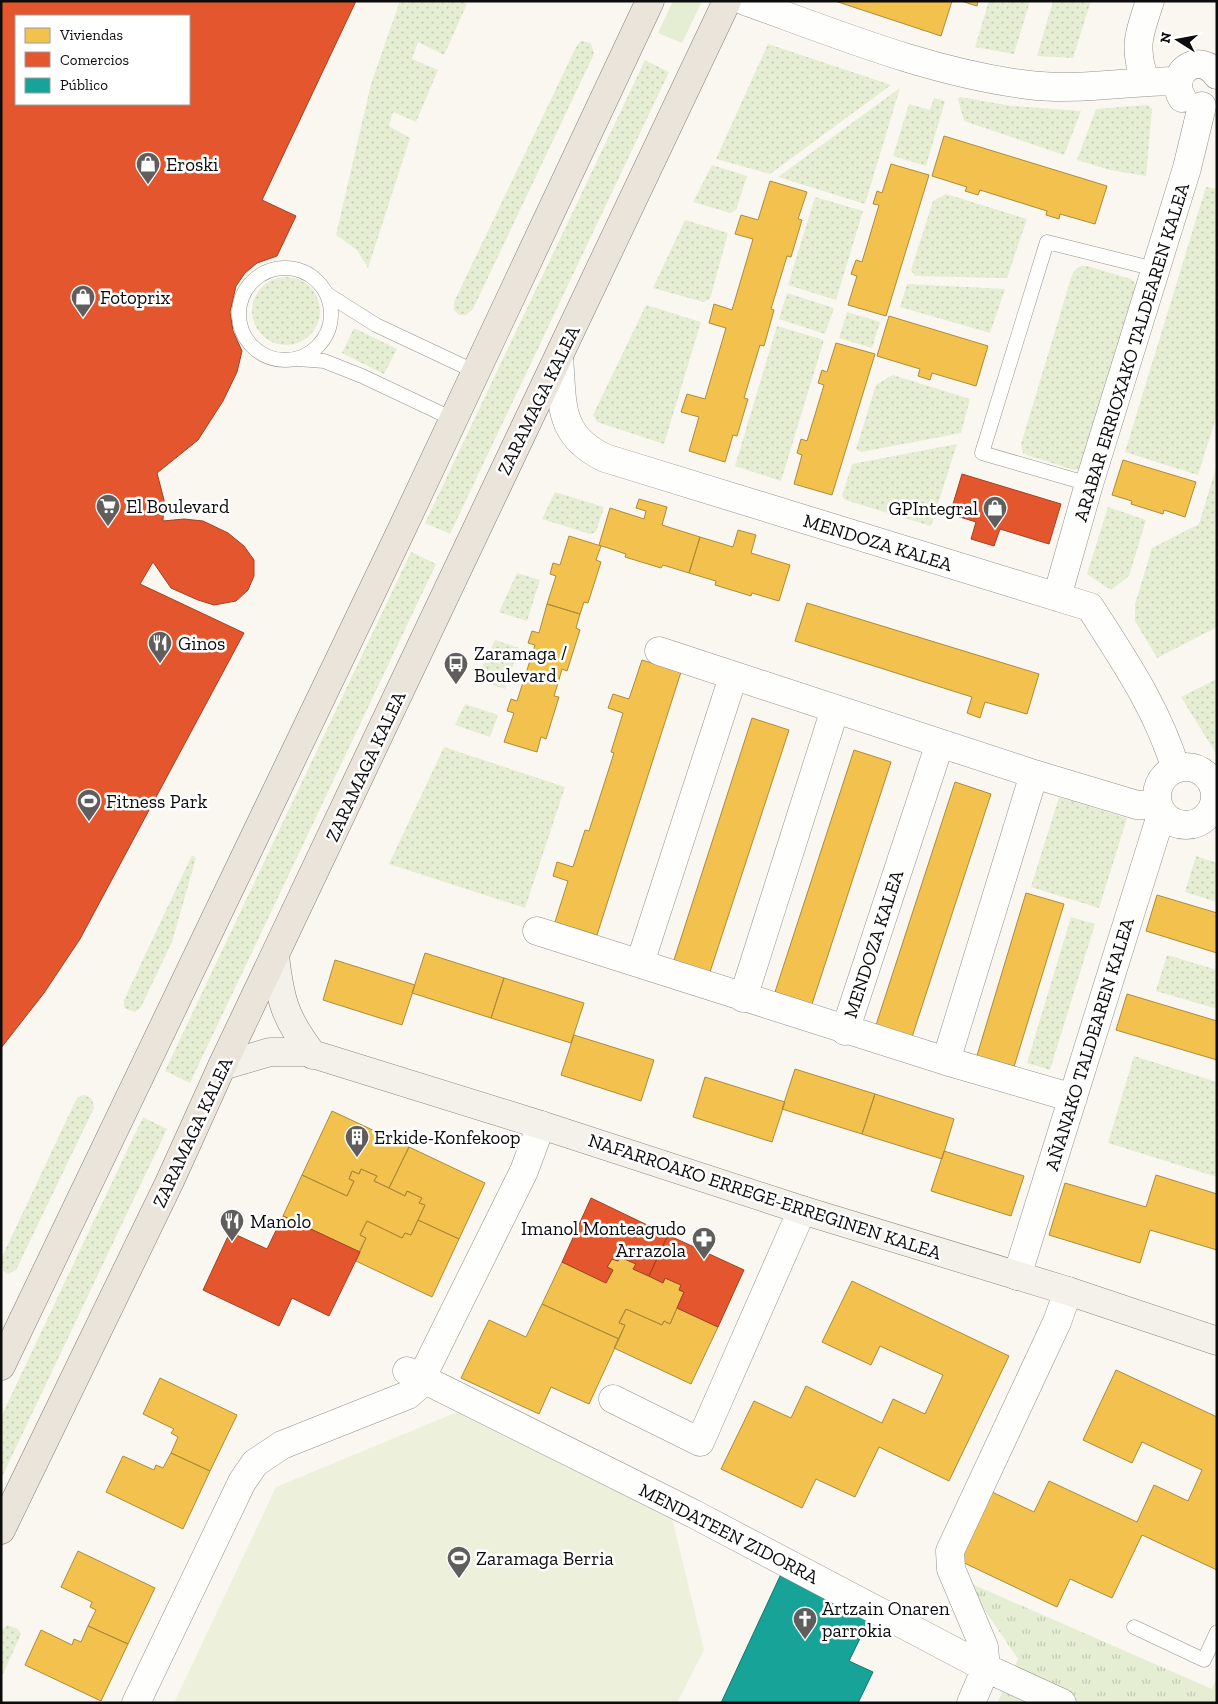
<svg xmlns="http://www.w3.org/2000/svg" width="1218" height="1704" font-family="'Zilla Slab',serif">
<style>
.grass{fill:url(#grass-dots)}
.park{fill:url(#park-tufts)}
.garden{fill:#e5edd3}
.pitch{fill:#edf1dc}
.homes{fill:#f2c14e;stroke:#ad8b3a}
.shops{fill:#e4572e;stroke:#a34024;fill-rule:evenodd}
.public{fill:#17a398;stroke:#14766e}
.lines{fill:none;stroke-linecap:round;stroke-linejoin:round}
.lane-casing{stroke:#93928f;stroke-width:15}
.street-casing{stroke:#93928f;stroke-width:29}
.secondary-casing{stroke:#8a8885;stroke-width:29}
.primary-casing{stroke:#807f7c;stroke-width:29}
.lane{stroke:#fefefd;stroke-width:14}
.street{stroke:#fefefd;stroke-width:28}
.secondary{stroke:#f3f1e9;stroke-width:28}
.primary{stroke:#eae4da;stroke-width:28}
.labels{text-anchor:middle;stroke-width:5;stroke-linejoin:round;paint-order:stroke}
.poi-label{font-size:19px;fill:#0c0c0c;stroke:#fff;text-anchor:start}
.street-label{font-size:19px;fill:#0c0c0c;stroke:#fff}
</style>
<defs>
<pattern id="grass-dots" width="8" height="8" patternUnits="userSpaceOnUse" patternTransform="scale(1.25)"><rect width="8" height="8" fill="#e5edd3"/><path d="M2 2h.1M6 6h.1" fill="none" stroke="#c3cab4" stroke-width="1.8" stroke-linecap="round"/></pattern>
<pattern id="park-tufts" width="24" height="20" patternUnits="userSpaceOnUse" patternTransform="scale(1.25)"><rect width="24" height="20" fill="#e5edd3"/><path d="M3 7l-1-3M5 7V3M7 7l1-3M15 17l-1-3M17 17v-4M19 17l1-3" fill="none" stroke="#c3cab4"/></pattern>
</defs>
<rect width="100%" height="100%" fill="#faf7f0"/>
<path class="grass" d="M 400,1 L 462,1 L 467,4 L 444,55 L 418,42 L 412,59 L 438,70 L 416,122 L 393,112 L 389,126 L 410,138 L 368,268 L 357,250 L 336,235 L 371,84 Z
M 989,1 L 1030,1 L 1014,54 L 975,47 Z
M 1053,1 L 1091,1 L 1073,58 L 1037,56 Z
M 581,41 L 591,43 L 594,54 L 473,309 L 466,315 L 459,315 L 454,310 L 454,302 L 577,45 Z
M 768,44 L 891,85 L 770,174 L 716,159 Z
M 645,60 L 669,72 L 450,534 L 425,523 Z
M 900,88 L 865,204 L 778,177 Z
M 960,97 L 1012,106 L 1081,111 L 1064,155 L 964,121 L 958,99 Z
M 934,98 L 945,101 L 926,166 L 893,156 L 909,104 L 930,110 Z
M 1148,105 L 1152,109 L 1146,176 L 1110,170 L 1077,160 L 1096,109 Z
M 712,165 L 747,176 L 736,210 L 730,213 L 693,202 Z
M 1206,187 L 1217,189 L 1217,415 L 1198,475 L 1125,452 Z
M 946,194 L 1027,219 L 1007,278 L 915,276 L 911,270 L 933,201 Z
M 815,197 L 863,211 L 836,300 L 788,285 Z
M 685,220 L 728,233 L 710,299 L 703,302 L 653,288 Z
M 1081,266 L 1087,266 L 1131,279 L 1135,283 L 1136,291 L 1080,469 L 1074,470 L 1027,455 L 1023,453 L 1021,444 L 1071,278 L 1074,271 Z
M252 311a34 34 0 1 1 68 0a34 34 0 1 1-68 0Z
M 907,284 L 1005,289 L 990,333 L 900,307 Z
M 787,293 L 834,308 L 825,334 L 779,319 Z
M 646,305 L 701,322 L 664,444 L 597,422 L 593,415 Z
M 847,312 L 880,322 L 872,348 L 839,338 Z
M 777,326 L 824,340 L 781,481 L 735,466 Z
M 354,328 L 397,349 L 384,374 L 342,353 Z
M 893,375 L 970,399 L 961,433 L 861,452 L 856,449 L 876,385 Z
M 957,444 L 931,526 L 845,500 L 842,496 L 852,464 Z
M 1217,465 L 1217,627 L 1157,658 L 1135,621 L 1135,604 L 1152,548 L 1199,524 Z
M 555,492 L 604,507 L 596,532 L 590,534 L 542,519 Z
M 1108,507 L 1146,520 L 1129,576 L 1111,590 L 1087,574 Z
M 411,552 L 436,564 L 190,1083 L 165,1071 Z
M 517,573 L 540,580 L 527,621 L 499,612 Z
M 495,640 L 519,648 L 505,689 L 476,680 Z
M 1217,679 L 1217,755 L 1181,697 Z
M 465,704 L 498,715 L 490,737 L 455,725 Z
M 444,747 L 565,787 L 525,908 L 389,864 Z
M 1059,797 L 1127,818 L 1099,908 L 1031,887 Z
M 192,855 L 196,858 L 172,942 L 141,1007 L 135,1012 L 124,1008 L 124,1000 Z
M 1196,856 L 1217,863 L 1217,902 L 1185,892 Z
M 1071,917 L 1095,924 L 1050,1070 L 1027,1063 Z
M 1167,955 L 1217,970 L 1217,1009 L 1156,991 Z
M 1134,1056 L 1217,1082 L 1217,1177 L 1108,1143 Z
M 85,1095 L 92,1099 L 94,1108 L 16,1270 L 8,1274 L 3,1271 L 1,1259 L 76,1100 L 80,1096 Z
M 143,1117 L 167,1129 L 1,1479 L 1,1417 Z
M 7,1625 L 18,1629 L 21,1634 L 1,1678 L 1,1631 Z"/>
<path class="park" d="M 965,1581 L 1212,1689 L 1217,1677 L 1217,1703 L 997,1703 L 1018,1659 Z"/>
<path class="garden" d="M 673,1 L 702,1 L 682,43 L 658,33 Z"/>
<path class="pitch" d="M 462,1410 L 670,1509 L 704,1650 L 677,1703 L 174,1703 L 276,1487 Z"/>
<path class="homes" d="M 835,1 L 952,1 L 941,36 Z
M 961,1 L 978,1 L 977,6 Z
M 944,136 L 1107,186 L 1095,224 L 1060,214 L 1059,219 L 1046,215 L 1047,211 L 980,190 L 978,195 L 965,191 L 967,187 L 932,176 Z
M 891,164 L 929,175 L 886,316 L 848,305 L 857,276 L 851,274 L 856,260 L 862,262 L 879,205 L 873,204 L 877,191 L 882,193 Z
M 770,181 L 807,192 L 798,219 L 802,220 L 791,257 L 787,256 L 771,309 L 774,310 L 764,346 L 760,345 L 744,398 L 748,399 L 737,436 L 733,435 L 725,462 L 689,451 L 699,417 L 681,412 L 687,394 L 705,399 L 726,328 L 709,323 L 714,304 L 732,310 L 753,239 L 735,234 L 741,215 L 758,220 Z
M 889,316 L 988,346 L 976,386 L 932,373 L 930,380 L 918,376 L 920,369 L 877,356 Z
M 836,343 L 875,354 L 832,495 L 794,484 L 802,455 L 797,453 L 801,439 L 807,441 L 824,385 L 818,383 L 822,370 L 827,372 Z
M 1123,460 L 1196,482 L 1185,517 L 1164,510 L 1163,514 L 1131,504 L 1132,501 L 1112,495 Z
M 639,499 L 667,507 L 662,525 L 700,537 L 689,573 L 663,565 L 661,568 L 625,557 L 626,554 L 599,545 L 610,508 L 644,519 L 646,511 L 636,508 Z
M 738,530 L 756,535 L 751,553 L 790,565 L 779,601 L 752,593 L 751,596 L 715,585 L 716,581 L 689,573 L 700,537 L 733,547 Z
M 569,536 L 601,546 L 596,560 L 601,562 L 588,603 L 584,602 L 580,614 L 547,604 L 556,576 L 550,574 L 553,563 L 560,565 Z
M 807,603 L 1039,674 L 1027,714 L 985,702 L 980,718 L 967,713 L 972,697 L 795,641 Z
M 547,604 L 580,614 L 576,628 L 580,630 L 567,671 L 562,669 L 558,683 L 526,673 L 535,645 L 528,643 L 532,631 L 539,633 Z
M 642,660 L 681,672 L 597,935 L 555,922 L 568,881 L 553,876 L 557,862 L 573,867 L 585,830 L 589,831 L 614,753 L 611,752 L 623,713 L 608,708 L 613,694 L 629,699 Z
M 526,673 L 558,683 L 554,696 L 559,697 L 546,739 L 541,737 L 537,752 L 504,742 L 514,713 L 507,711 L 511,699 L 517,701 Z
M 752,718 L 789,730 L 710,972 L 674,960 Z
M 854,750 L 891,762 L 812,1004 L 775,992 Z
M 955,782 L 991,794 L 912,1037 L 876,1025 Z
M 1026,893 L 1064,904 L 1013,1070 L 976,1059 Z
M 1157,895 L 1217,913 L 1217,953 L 1146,931 Z
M 425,953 L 504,978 L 491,1018 L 412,993 Z
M 335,960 L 415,985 L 402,1025 L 323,1000 Z
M 504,978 L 584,1003 L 571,1043 L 491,1018 Z
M 1127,994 L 1217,1021 L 1217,1060 L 1116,1030 Z
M 574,1035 L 654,1060 L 641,1101 L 561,1075 Z
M 795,1069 L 875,1094 L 862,1134 L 782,1109 Z
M 705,1077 L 785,1102 L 772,1142 L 693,1117 Z
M 875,1094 L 954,1119 L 942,1159 L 862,1134 Z
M 332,1111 L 409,1147 L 389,1188 L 374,1181 L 377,1176 L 361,1169 L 359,1174 L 352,1171 L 349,1179 L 354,1181 L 347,1196 L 302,1175 Z
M 409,1147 L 485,1183 L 459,1239 L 418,1220 L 425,1205 L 419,1203 L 422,1198 L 407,1191 L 405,1196 L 389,1188 Z
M 944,1151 L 1024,1176 L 1011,1216 L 931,1191 Z
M 361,1169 L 377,1176 L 374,1181 L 389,1188 L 405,1196 L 407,1191 L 422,1198 L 419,1203 L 425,1205 L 411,1235 L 405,1233 L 402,1238 L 367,1221 L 360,1235 L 366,1238 L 359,1252 L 283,1216 L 302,1175 L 347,1196 L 354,1181 L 349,1179 L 352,1171 L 359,1174 Z
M 1156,1175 L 1217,1194 L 1217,1250 L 1150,1230 L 1140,1263 L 1049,1235 L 1065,1183 L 1146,1207 Z
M 418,1220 L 459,1239 L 432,1297 L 356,1261 L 366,1238 L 360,1235 L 367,1221 L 402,1238 L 405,1233 L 411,1235 Z
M 620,1257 L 636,1264 L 633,1269 L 663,1283 L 665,1278 L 681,1285 L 679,1290 L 684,1292 L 670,1324 L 664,1321 L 662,1325 L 626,1309 L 619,1323 L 625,1325 L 619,1339 L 542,1304 L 562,1262 L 606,1283 L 613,1270 L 607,1267 L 612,1259 L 618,1261 Z
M 852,1281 L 1009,1356 L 949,1481 L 879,1447 L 855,1497 L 816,1479 L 802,1508 L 721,1469 L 754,1401 L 791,1418 L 806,1386 L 882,1423 L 893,1399 L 925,1414 L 943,1375 L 880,1346 L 871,1365 L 822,1342 Z
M 542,1304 L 619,1339 L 589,1404 L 551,1387 L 539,1414 L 461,1378 L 489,1320 L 526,1337 Z
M 677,1308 L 718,1327 L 691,1384 L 614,1348 L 625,1325 L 619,1323 L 626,1309 L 662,1325 L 664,1321 L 670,1324 Z
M 1116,1370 L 1217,1417 L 1217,1570 L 1142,1535 L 1112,1598 L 1070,1579 L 1057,1607 L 960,1561 L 992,1492 L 1034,1512 L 1049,1481 L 1137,1522 L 1154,1485 L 1188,1501 L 1202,1470 L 1142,1442 L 1132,1463 L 1083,1440 Z
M 160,1378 L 237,1415 L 210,1471 L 171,1453 L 178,1437 L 171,1433 L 174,1429 L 143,1414 Z
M 171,1453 L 210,1471 L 183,1529 L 106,1492 L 123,1456 L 154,1470 L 156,1465 L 163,1468 Z
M 78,1551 L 155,1588 L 128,1644 L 88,1626 L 96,1610 L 90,1607 L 92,1602 L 61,1587 Z
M 88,1626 L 128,1644 L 101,1701 L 25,1665 L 41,1630 L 72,1645 L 74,1639 L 81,1642 Z"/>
<path class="shops" d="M 1,1 L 356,1 L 262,200 L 296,216 L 277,256 L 257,263 L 245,273 L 236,286 L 230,312 L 233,331 L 242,351 L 237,372 L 223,401 L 198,440 L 157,473 L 164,500 L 163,521 L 184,519 L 203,521 L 228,533 L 244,546 L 254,560 L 254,576 L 248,590 L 236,601 L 214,605 L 198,600 L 171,588 L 153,562 L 140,584 L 244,633 L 80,939 L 44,993 L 1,1048 ZM 16,16 L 189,16 L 189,104 L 16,104 Z
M 962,474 L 1061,504 L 1049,544 L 1000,529 L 994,546 L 971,539 L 976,522 L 950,514 Z
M 591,1198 L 668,1235 L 649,1276 L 633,1269 L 636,1264 L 620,1257 L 618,1261 L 612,1259 L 607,1267 L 613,1270 L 606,1283 L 562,1262 Z
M 283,1216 L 360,1252 L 329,1316 L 292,1298 L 279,1326 L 203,1290 L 230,1232 L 267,1249 Z
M 668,1235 L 744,1270 L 718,1327 L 677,1308 L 684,1292 L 679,1290 L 681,1285 L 665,1278 L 663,1283 L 649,1276 Z"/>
<path class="public" d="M 781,1574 L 869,1620 L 849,1661 L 873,1672 L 858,1703 L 721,1703 Z"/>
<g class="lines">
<defs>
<path id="lane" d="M239 314a46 46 0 1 1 92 0a46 46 0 1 1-92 0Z
M 327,294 L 376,325 L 476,372
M 298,359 L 324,361 L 362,376 L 453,419
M 1089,484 L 982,453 L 1047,242 L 1155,269
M 1134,1627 L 1204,1660 L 1217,1632"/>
<path id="street" d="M 745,1 C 837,34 931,73 1029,85 C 1078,91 1128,81 1178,81
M 1145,81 C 1133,46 1139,34 1150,1
M 1182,98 C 1167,71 1200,51 1217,75
M 559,357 C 563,404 557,435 605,458 L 1090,607 C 1125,662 1156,706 1176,769
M 1057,597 L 1089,484 L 1187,168 L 1202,106
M 659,651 L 1034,774
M1157 796a29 29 0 1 1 58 0a29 29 0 1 1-58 0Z
M 537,931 L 946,1061
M 640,963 L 733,677
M 743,998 L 835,709
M 845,1031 L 940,743
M 1073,1098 L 946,1061 L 1034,774 L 1137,805 L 1158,805
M 1017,1276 L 1162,812
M 407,1371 L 694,1514 L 986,1668 L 1062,1703
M 613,1399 L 700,1442 L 802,1210
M 136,1703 L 242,1482 L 255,1463 L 282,1445 L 408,1395 L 417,1387 L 524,1171 L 541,1125
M 971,1703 L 986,1668 L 984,1647 L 951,1569 L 950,1551 L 1057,1322 L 1068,1291"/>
<path id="secondary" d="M 275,956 C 280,1000 285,1019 313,1055
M 222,1066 L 270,1052 L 306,1052 L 541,1125 L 802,1210 L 1068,1291 L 1217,1341"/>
<path id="primary" d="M 1,1366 L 401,531 L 650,1
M 1,1530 L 170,1181 L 222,1066 L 727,1"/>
</defs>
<use href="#lane" class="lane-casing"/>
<use href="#street" class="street-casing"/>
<use href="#secondary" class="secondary-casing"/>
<use href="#primary" class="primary-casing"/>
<use href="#lane" class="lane"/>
<use href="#street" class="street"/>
<use href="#secondary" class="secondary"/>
<use href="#primary" class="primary"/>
</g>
<defs>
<symbol id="shop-pin" viewBox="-11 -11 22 30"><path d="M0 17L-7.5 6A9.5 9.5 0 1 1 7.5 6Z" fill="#5f5e5c" stroke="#fff"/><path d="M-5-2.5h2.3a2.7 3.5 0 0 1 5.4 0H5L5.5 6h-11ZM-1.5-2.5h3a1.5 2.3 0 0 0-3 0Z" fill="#fff"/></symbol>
<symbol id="supermarket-pin" viewBox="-11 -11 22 30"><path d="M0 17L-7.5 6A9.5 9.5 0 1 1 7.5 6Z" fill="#5f5e5c" stroke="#fff"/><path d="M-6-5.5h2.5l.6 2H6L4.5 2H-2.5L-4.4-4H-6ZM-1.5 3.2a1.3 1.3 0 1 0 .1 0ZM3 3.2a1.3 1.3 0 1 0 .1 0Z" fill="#fff"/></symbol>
<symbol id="restaurant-pin" viewBox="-11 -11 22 30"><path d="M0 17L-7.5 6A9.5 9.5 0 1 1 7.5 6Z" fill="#5f5e5c" stroke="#fff"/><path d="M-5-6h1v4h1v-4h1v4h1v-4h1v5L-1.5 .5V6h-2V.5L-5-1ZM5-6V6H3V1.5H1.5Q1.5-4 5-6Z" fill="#fff"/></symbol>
<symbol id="bus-pin" viewBox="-11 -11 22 30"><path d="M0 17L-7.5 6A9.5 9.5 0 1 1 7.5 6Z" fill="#5f5e5c" stroke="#fff"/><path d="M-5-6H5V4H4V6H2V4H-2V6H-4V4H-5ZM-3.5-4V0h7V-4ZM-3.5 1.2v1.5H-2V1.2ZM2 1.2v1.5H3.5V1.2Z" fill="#fff"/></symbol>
<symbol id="stadium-pin" viewBox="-11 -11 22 30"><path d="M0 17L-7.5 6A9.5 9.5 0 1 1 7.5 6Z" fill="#5f5e5c" stroke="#fff"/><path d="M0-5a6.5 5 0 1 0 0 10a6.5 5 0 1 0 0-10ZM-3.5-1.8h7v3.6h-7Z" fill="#fff"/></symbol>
<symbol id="building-pin" viewBox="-11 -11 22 30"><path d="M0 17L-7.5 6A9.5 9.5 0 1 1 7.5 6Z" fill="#5f5e5c" stroke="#fff"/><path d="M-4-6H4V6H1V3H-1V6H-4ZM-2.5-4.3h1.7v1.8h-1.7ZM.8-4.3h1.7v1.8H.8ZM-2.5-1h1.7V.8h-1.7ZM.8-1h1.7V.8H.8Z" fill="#fff"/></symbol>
<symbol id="pharmacy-pin" viewBox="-11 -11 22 30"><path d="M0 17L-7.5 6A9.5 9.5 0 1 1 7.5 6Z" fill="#5f5e5c" stroke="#fff"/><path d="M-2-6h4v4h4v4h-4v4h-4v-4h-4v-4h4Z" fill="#fff"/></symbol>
<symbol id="church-pin" viewBox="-11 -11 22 30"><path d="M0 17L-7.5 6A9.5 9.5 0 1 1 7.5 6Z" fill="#5f5e5c" stroke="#fff"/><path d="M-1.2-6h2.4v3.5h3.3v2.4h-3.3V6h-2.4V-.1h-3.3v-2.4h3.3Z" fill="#fff"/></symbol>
</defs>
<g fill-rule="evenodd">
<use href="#shop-pin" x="134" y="150" width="28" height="38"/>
<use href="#shop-pin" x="69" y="283" width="28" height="38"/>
<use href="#supermarket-pin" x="94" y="492" width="28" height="38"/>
<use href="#shop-pin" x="981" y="494" width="28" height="38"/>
<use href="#restaurant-pin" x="146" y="629" width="28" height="38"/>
<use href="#bus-pin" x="442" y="650" width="28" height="38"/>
<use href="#stadium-pin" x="75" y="787" width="28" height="38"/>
<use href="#building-pin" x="343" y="1123" width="28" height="38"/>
<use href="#restaurant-pin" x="218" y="1207" width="28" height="38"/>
<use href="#pharmacy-pin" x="690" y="1225" width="28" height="38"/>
<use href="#stadium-pin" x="445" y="1544" width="28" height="38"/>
<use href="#church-pin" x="791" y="1605" width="28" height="38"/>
</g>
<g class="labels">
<g class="poi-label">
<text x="166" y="171">Eroski</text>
<text x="100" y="304">Fotoprix</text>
<text x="126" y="513">El Boulevard</text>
<text x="978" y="515" text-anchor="end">GPIntegral</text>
<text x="178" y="650">Ginos</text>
<text x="474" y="660">Zaramaga /<tspan x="474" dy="22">Boulevard</tspan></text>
<text x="106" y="808">Fitness Park</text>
<text x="374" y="1144">Erkide-Konfekoop</text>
<text x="250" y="1228">Manolo</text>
<text x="686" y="1235" text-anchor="end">Imanol Monteagudo<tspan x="686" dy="22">Arrazola</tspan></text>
<text x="476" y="1565">Zaramaga Berria</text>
<text x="822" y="1615">Artzain Onaren<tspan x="822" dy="22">parrokia</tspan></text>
</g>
<g class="street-label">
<text transform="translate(1131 352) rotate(-73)" y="7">ARABAR ERRIOXAKO TALDEAREN KALEA</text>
<text transform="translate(538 400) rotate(-64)" y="7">ZARAMAGA KALEA</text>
<text transform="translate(878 542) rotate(17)" y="7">MENDOZA KALEA</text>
<text transform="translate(365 766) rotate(-65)" y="7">ZARAMAGA KALEA</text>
<text transform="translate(873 944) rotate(-72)" y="7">MENDOZA KALEA</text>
<text transform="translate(1089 1044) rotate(-73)" y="7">AÑANAKO TALDEAREN KALEA</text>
<text transform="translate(192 1132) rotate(-65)" y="7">ZARAMAGA KALEA</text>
<text transform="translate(765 1196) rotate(18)" y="7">NAFARROAKO ERREGE-ERREGINEN KALEA</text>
<text transform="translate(729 1533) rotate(27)" y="7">MENDATEEN ZIDORRA</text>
</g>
</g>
<rect width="1218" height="1704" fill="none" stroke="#0c0c0c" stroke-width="5"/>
<rect x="15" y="15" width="175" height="90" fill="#ffffff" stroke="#9e9e9e"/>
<rect x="25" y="28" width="25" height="15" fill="#f2c14e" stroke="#9e9e9e"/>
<text x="60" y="40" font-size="15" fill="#0c0c0c">Viviendas</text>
<rect x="25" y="52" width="25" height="15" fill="#e4572e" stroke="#9e9e9e"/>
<text x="60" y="65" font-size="15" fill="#0c0c0c">Comercios</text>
<rect x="25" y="78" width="25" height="15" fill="#17a398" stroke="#9e9e9e"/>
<text x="60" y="90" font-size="15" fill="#0c0c0c">Público</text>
<g transform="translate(1178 40) rotate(281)" stroke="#ffffff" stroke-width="4" paint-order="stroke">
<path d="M0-4L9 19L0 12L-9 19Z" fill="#0c0c0c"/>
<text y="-8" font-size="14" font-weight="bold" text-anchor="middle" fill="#0c0c0c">N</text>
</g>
</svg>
